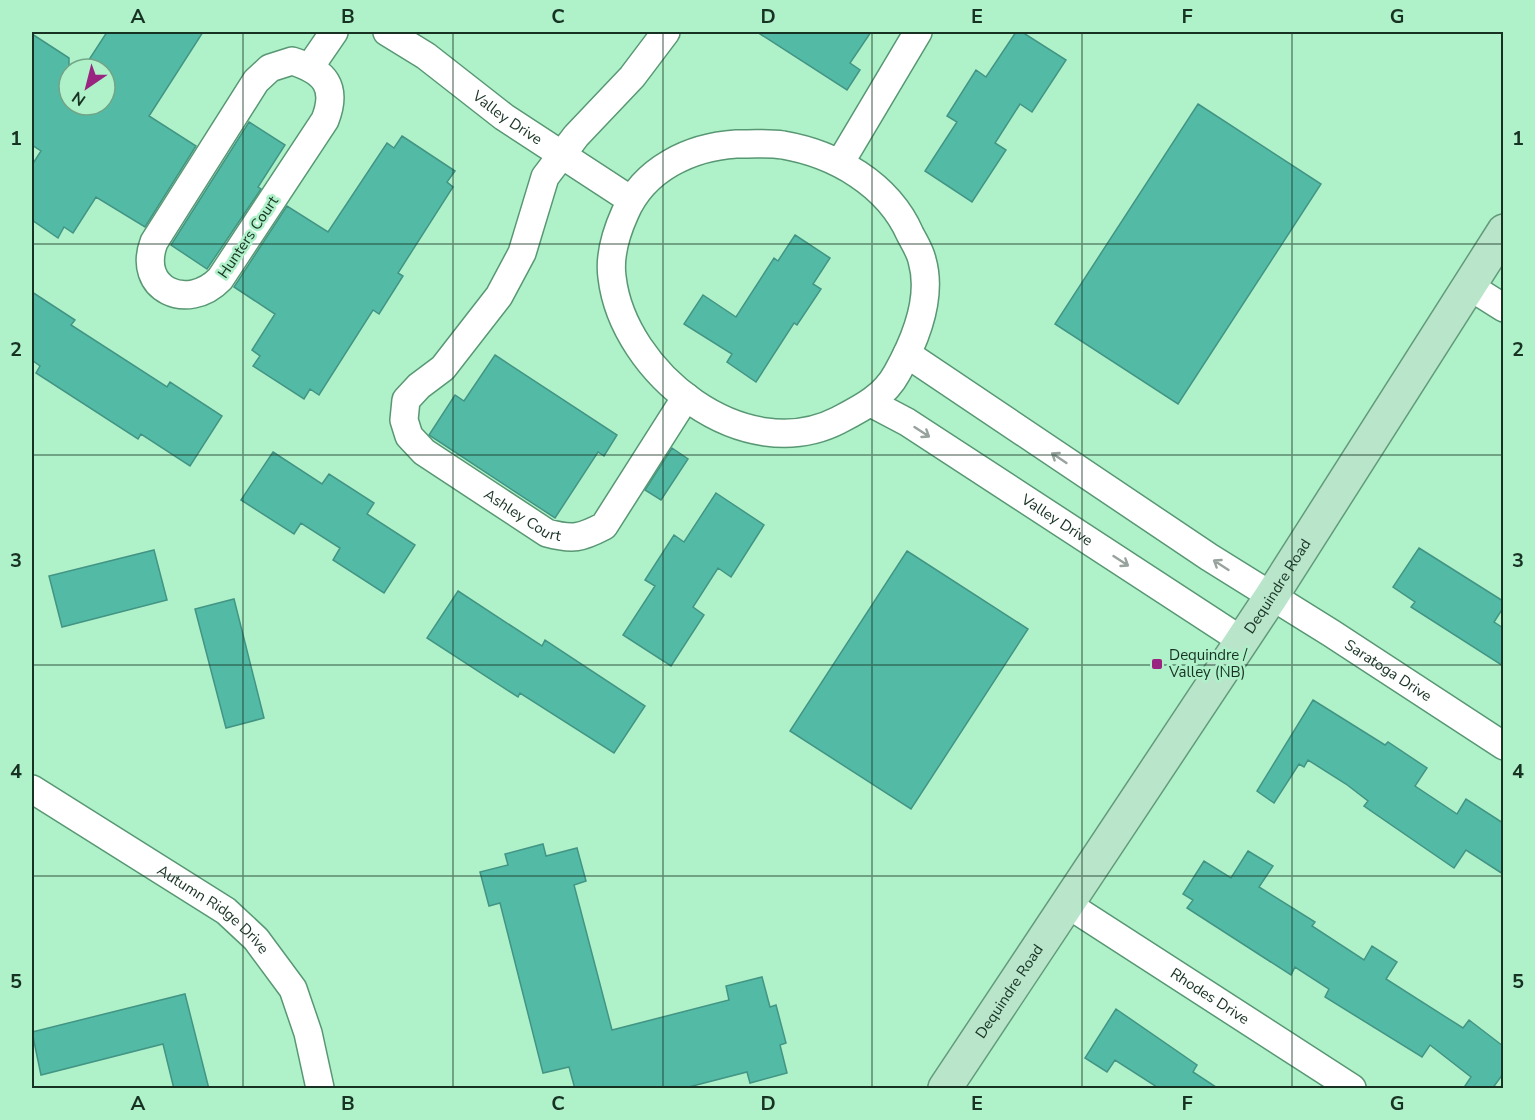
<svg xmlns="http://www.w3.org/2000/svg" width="1535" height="1120" font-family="'Nunito Sans',sans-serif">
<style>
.building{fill:#53bba5;stroke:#429584;stroke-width:1.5}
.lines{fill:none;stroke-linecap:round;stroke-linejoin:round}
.minor-casing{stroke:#589773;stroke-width:30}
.major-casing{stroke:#629b7a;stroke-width:36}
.minor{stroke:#fff;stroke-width:27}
.major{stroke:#b9e5cb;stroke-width:33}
.oneway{stroke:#97a39c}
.grid{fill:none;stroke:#173223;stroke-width:1.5;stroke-opacity:0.55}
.poi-dot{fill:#992581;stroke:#aff1c9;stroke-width:2}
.labels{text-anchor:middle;stroke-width:5;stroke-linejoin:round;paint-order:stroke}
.street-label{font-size:15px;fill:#173223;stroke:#aff1c9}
.poi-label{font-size:15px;fill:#173223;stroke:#aff1c9;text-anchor:start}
.neatline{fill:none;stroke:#173223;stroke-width:2}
.grid-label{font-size:20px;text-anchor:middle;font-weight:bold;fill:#173223}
</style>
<rect width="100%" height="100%" fill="#aff1c9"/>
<path class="building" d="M 107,32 L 203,32 L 149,116 L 196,146 L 145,227 L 96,197 L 73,233 L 64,227 L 58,238 L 32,220 L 32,165 L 41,151 L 32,145 L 32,34 L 69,58 L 69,105 L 105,105 L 105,69 L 83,69 Z
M 757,32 L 871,32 L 850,63 L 860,70 L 847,90 Z
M 1016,32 L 1022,32 L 1066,60 L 1032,112 L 1020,104 L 995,143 L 1006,150 L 972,202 L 925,171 L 957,122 L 947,116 L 976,70 L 986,77 Z
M 1198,104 L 1321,184 L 1178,404 L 1055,324 Z
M 249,122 L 285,145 L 258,187 L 261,189 L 207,269 L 171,245 Z
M 402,136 L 455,171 L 447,182 L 453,187 L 398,273 L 403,276 L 379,314 L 373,310 L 319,395 L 310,389 L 304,399 L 253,366 L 260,356 L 252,350 L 275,314 L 234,287 L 287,206 L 328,232 L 387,143 L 394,148 Z
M 795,235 L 830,258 L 813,284 L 821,289 L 797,325 L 794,323 L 756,382 L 727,362 L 732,354 L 684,324 L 703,295 L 736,317 L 774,258 L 778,261 Z
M 32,292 L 75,320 L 71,325 L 167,387 L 170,382 L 222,416 L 190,466 L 141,434 L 138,439 L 36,373 L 40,366 L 32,360 Z
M 495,355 L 617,435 L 604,456 L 598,452 L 555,518 L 429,435 L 455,395 L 464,401 Z
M 672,448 L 688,459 L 661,500 L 645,490 Z
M 273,452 L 322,484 L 329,474 L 374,503 L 367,514 L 415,545 L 384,593 L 333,560 L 340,548 L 301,523 L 294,534 L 241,500 Z
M 716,493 L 764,525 L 731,577 L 718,568 L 693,607 L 704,615 L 671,666 L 623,635 L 655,586 L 645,580 L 674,535 L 684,542 Z
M 1419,548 L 1503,601 L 1503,608 L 1494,622 L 1503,628 L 1503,666 L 1411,607 L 1415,602 L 1393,587 Z
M 154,550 L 167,600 L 62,627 L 49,576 Z
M 907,551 L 1028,629 L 911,809 L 790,731 Z
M 458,591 L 542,646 L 545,640 L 645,706 L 614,753 L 520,693 L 518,697 L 427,638 Z
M 234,599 L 264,718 L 226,728 L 195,609 Z
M 1313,700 L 1385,745 L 1388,742 L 1427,768 L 1415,786 L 1457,814 L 1466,799 L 1503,823 L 1503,874 L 1466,850 L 1454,868 L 1364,806 L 1368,801 L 1346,784 L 1308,760 L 1304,767 L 1299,764 L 1274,803 L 1257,791 Z
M 543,844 L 546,856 L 577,848 L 586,881 L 574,885 L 612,1030 L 729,1000 L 726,986 L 762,977 L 770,1007 L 776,1005 L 786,1043 L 780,1045 L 787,1073 L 750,1083 L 747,1072 L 681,1089 L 575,1089 L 569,1067 L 543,1073 L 500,903 L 489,906 L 480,872 L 508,865 L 505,854 Z
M 1248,851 L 1273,866 L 1259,887 L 1315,922 L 1312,926 L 1364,960 L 1372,946 L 1397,962 L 1386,979 L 1463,1028 L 1469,1020 L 1503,1046 L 1503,1074 L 1492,1089 L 1463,1089 L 1471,1077 L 1430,1045 L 1422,1057 L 1325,997 L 1329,989 L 1295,967 L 1291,975 L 1187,908 L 1193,900 L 1183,894 L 1204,861 L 1231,878 Z
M 185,994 L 209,1089 L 174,1089 L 163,1044 L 41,1075 L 32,1032 Z
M 1116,1009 L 1197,1065 L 1193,1072 L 1219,1089 L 1160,1089 L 1115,1060 L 1107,1072 L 1085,1058 Z"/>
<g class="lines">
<defs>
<g id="minor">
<path id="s1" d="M 387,32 L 426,56 L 504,117 L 631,200"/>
<path id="s2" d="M 666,32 L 632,77 L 576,136 L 545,177 L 522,253 L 499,296 L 443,368 L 419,386 L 406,400 L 404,420 L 409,436 L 424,452 L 547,533 C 573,540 581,538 604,526 L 686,397"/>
<path d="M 292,61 C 325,71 338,87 325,120 L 220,279 C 188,312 136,290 154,242 L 256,81 L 270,68 Z"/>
<path d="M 310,67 L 334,32"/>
<path d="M 736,144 C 751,144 768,143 783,145 C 835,154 888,184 910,234 C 914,242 920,251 922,260 C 933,298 915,341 897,373 C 884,397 862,408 839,420 C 744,469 623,373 612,277 C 609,255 616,233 625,213 C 644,169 690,147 736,144 Z"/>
<path d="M 840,163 L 918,32"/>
<path d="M 1469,286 L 1504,308"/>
<path id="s3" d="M 907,354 L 1209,557 L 1331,633 L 1504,746"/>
<path id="s4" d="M 871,403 L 907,422 L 1241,640"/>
<path id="s5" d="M 32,789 L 226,911 L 256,939 L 293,989 L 308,1033 L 320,1088"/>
<path id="s6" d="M 1067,904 L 1352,1088"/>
</g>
<g id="major">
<path id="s7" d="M 945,1088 L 1271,597 L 1504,231"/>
</g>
</defs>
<use href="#minor" class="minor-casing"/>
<use href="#major" class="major-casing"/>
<use href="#minor" class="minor"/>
<use href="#major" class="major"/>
</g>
<defs><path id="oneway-shaft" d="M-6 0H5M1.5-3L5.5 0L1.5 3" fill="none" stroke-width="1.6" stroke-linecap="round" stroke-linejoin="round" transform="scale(1.5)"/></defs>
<g class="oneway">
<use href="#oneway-shaft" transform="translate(922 432) rotate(33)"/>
<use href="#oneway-shaft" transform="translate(1059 458) rotate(-146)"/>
<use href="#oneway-shaft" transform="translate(1121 561) rotate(33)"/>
<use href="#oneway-shaft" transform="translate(1221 565) rotate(-147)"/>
</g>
<path class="grid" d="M 243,32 L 243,1088M 453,32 L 453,1088M 663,32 L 663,1088M 872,32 L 872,1088M 1082,32 L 1082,1088M 1292,32 L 1292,1088M 32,244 L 1504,244M 32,455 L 1504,455M 32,665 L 1504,665M 32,876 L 1504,876"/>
<rect class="poi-dot" x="1151" y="658" width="12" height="12" rx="3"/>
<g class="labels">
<g class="street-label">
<text dy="5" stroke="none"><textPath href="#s1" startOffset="148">Valley Drive</textPath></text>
<text transform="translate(248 237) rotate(-56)" y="5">Hunters Court</text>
<text dy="5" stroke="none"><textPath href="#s2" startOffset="634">Ashley Court</textPath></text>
<text dy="5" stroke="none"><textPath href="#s4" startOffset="220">Valley Drive</textPath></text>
<text dy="5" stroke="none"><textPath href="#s7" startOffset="602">Dequindre Road</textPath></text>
<text dy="5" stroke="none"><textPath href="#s3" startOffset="576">Saratoga Drive</textPath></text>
<text dy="5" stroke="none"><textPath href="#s5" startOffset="218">Autumn Ridge Drive</textPath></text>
<text dy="5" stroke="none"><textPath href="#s7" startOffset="116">Dequindre Road</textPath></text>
<text dy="5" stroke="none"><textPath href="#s6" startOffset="170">Rhodes Drive</textPath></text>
</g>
<g class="poi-label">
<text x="1169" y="660">Dequindre /<tspan x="1169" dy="17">Valley (NB)</tspan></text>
</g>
</g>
<rect width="1535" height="1120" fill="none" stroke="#aff1c9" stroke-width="66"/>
<g transform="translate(87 87) rotate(215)"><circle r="28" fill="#aff1c9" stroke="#72a587" stroke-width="1.5"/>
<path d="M0-4.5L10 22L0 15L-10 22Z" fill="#992581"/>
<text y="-9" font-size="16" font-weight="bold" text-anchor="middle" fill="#173223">N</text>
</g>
<rect x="33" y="33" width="1469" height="1054" class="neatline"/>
<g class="grid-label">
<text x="138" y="23">A</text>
<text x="348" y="23">B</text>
<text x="558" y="23">C</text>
<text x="768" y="23">D</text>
<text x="977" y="23">E</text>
<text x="1187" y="23">F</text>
<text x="1397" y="23">G</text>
<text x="16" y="145">1</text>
<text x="1518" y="145">1</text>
<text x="16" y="356">2</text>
<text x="1518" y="356">2</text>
<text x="16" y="567">3</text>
<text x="1518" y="567">3</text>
<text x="16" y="778">4</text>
<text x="1518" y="778">4</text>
<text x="16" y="988">5</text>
<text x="1518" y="988">5</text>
<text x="138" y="1110">A</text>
<text x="348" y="1110">B</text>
<text x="558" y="1110">C</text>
<text x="768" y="1110">D</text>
<text x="977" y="1110">E</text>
<text x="1187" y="1110">F</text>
<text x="1397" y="1110">G</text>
</g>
</svg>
